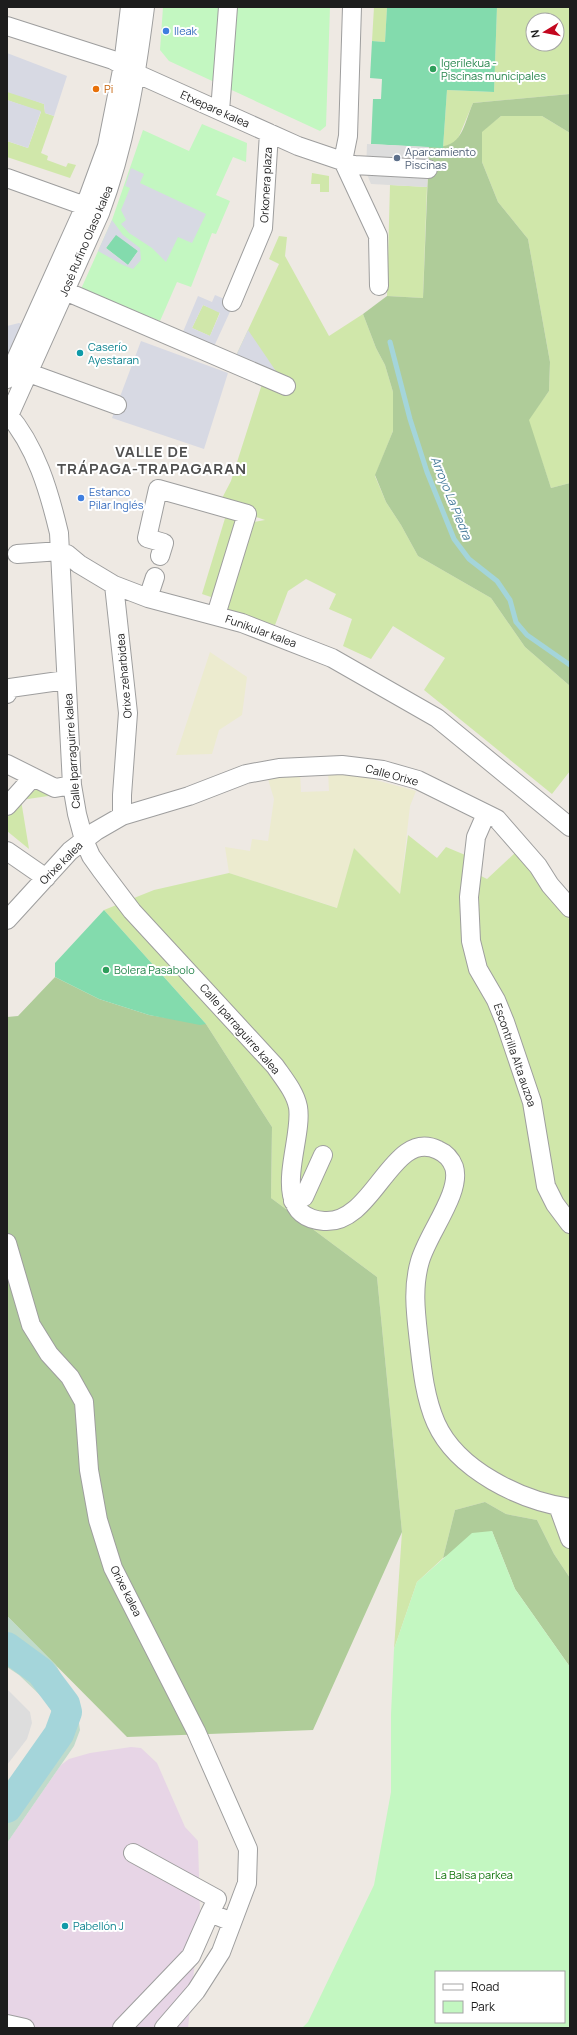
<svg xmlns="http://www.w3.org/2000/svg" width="577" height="2035" font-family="Manrope,sans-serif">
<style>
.industrial{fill:#e7d5e6}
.farmland{fill:#ecebcf}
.grass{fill:#d0e7aa;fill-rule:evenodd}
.forest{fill:#afcc99}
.wetland{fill:#c0dbcb}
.park{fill:#c3f7c1;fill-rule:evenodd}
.pitch{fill:#83dbad}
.parking{fill:#ddd}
.plaza{fill:#d7d9e3;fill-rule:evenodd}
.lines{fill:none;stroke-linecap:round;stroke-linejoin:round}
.stream{stroke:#a4d5da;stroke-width:5}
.river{stroke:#a4d5da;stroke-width:30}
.minor-casing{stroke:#9e9e9e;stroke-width:20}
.minor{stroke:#fff;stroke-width:18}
.shop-dot{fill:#3f7fe0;stroke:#fff;stroke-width:1.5}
.leisure-dot{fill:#2e9e5b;stroke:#fff;stroke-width:1.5}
.food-dot{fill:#e8710a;stroke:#fff;stroke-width:1.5}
.service-dot{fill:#5c6f8a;stroke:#fff;stroke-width:1.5}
.culture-dot{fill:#0f9aa8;stroke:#fff;stroke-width:1.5}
.labels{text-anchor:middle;stroke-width:4;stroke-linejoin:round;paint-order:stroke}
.shop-label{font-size:11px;fill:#366cbe;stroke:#fff;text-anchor:start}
.leisure-label{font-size:11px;fill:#27864d;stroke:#fff;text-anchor:start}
.food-label{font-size:11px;fill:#c56008;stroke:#fff;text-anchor:start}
.street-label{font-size:11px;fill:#1d1d1d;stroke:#fff}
.service-label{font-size:11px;fill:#4e5e75;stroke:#fff;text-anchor:start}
.culture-label{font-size:11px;fill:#0d838f;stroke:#fff;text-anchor:start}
.park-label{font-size:11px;fill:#14770f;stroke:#fff}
.water-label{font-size:12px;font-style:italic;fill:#477b9a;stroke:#fff}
.district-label{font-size:15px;font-weight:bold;letter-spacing:1px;fill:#505050;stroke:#fff}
</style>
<rect width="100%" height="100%" fill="#eee9e3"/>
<path class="industrial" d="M 131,1747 L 141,1748 L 157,1763 L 185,1827 L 198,1841 L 200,1912 L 188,2028 L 7,2028 L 7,1843 L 61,1765 L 69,1759 L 90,1753 Z"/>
<path class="farmland" d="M 210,652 L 247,677 L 242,715 L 219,730 L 212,754 L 176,755 Z
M 328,771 L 372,779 L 416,791 L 410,806 L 400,894 L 354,848 L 338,908 L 229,873 L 225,847 L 250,851 L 252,839 L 268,841 L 274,799 L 268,779 L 300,772 L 301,792 L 329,791 Z"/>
<path class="grass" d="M 374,7 L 387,7 L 385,42 L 372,41 Z
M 497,7 L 570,7 L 570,94 L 473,103 L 457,141 L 443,148 L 447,90 L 494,92 ZM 533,20 L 557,20 L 557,44 L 533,44 Z
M 8,91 L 44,104 L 45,113 L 54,116 L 41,153 L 48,156 L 47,160 L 66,167 L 68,163 L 76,165 L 70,178 L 7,157 L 7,141 L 28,148 L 41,112 L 7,100 Z
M 501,116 L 542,116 L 570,133 L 570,483 L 551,488 L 528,420 L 549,391 L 550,362 L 528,239 L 498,202 L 482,162 L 482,131 Z
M 312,173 L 329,176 L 329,192 L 320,192 L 320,184 L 311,184 Z
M 390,185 L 427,187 L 423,298 L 387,296 Z
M 279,236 L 287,237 L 285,256 L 329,336 L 363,314 L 376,348 L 385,365 L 393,392 L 393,431 L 375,476 L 386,502 L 401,525 L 418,556 L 491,598 L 525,647 L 570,686 L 570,771 L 552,794 L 424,690 L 445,658 L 393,626 L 371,659 L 343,646 L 352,619 L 329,609 L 336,594 L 306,579 L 288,591 L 275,625 L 227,610 L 254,522 L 265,520 L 219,504 L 231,481 L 262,384 L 233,362 L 279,264 L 269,259 Z
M 203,305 L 220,312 L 210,336 L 192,328 Z
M 226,515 L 242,520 L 217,599 L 202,594 Z
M 38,788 L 55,795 L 21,800 L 29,849 L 7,831 L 7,818 L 21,800 Z
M 408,835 L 437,858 L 446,847 L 470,857 L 467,869 L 487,879 L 516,852 L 548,895 L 570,920 L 570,1578 L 554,1554 L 537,1520 L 506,1514 L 485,1502 L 455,1510 L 443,1558 L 417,1582 L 394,1649 L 402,1532 L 377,1277 L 271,1198 L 272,1127 L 206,1024 L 104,910 L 154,890 L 229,873 L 337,908 L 354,848 L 400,894 Z"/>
<path class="forest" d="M 570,94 L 570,133 L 542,116 L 501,116 L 482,132 L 482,162 L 498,202 L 528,239 L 550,362 L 549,391 L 529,420 L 551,488 L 570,483 L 570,686 L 525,647 L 491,598 L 418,556 L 401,525 L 386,502 L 375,475 L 393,431 L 393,392 L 385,365 L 376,348 L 363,314 L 387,296 L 423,298 L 429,147 C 463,149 462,129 473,103 Z
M 55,977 L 99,999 L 149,1015 L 206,1024 L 272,1127 L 271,1198 L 377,1277 L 402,1532 L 313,1730 L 127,1737 L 7,1616 L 7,1017 L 18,1016 Z
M 485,1502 L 506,1514 L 537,1520 L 554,1554 L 570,1578 L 570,1667 L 515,1589 L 492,1531 L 443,1558 L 455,1510 Z"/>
<path class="wetland" d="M 7,1616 L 56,1665 L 71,1693 L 77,1710 L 80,1730 L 74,1746 L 7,1843 L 7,1793 L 46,1740 L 53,1723 L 51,1710 L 43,1698 L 19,1675 L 7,1667 Z"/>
<path class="park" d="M 163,7 L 330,7 L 326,126 L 320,131 L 169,61 L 160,50 Z
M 202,124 L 247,143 L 246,162 L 233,157 L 216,195 L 230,201 L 216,234 L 212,233 L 191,287 L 177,282 L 160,321 L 81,289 L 112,220 L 143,130 L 189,151 Z
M 492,1531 L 515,1589 L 570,1667 L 570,2028 L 302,2028 L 308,2022 L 374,1885 L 391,1792 L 391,1714 L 394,1649 L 417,1582 L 472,1533 ZM 436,1972 L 564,1972 L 564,2022 L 436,2022 Z"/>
<path class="pitch" d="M 387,7 L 497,7 L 494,92 L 447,90 L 443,148 L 371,144 L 373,99 L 381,99 L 382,79 L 370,78 L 372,41 L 385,42 Z
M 116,234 L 138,251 L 128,265 L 106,248 Z
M 104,910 L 206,1024 L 200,1025 L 149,1015 L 99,999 L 55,977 L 55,963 Z"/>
<path class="parking" d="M 367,144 L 429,147 L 427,187 L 371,184 L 366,172 Z
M 7,1689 L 30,1712 L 32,1723 L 27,1739 L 7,1765 Z"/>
<path class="plaza" d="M 7,53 L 67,76 L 54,116 L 45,113 L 44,104 L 7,92 Z
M 7,100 L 41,111 L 28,148 L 7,141 Z
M 131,168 L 144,174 L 140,183 L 206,214 L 192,243 L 178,237 L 166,262 L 152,248 L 129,233 L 121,224 L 126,220 L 121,210 L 130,188 L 125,186 Z
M 112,220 L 123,235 L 140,248 L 141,260 L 133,269 L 123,265 L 98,251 ZM 116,235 L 138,251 L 128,265 L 106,248 Z
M 215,295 L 234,303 L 211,353 L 180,339 L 198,296 L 212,302 ZM 203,305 L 220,313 L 210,336 L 192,328 Z
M 19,323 L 30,328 L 7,379 L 7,326 Z
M 248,330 L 286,386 L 233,362 Z
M 141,341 L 228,373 L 204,449 L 112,418 Z"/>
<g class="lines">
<path class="stream" d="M 390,342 L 410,419 L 427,472 L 454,539 L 469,559 L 497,581 L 510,600 L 516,622 L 527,635 L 570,665"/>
<path class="river" d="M 7,1647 L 41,1672 L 65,1704 L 67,1712 L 59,1734 L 7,1808"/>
<defs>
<path id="minor" d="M 352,7 L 348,136 L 343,161 L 378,236 L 379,286
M 7,26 L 113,60 L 142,76 L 298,146 L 354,165 L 428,169
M 220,111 L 228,7
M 7,178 L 85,206
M 65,291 L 286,386
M 232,302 L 263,228 L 269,133
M 29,373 L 117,405
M 7,379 L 85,206 L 107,146 L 123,65 L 130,7
M 7,413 C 36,446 49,491 59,533 L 72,785 L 77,814 L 84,840 L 91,856 L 101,870 L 132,911 L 275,1066 C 284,1079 295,1092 298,1107 C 304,1141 265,1216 324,1221 C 374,1225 392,1127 438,1150 C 445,1153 451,1159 454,1167 C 462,1192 428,1233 420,1261 C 412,1288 416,1315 419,1342 C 422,1369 425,1398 436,1423 C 457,1470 521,1501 570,1508
M 7,420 L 100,213 C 125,146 136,78 145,7
M 61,553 L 67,554 L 79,564 L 114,585 L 148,598 L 242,623 L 332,658 L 437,718 L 570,827
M 17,554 L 61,551
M 160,556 L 164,543 L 147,538 L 158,489 L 247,514 L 216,615
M 114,585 L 128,713 L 122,795 L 122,816
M 148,598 L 155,577
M 7,694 L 10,688 L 66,680
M 7,764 L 55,788 L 72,785
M 7,806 L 33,777
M 486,814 L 476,837 L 473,863 L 469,897 L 471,941 L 478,969 L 496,1000 L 505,1022 L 532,1102 L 546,1186 L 555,1204 L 570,1224
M 7,851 L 46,878
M 7,920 L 70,851 L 96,831 L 122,816 L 189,796 L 246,774 L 279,768 L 342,765 L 383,770 L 418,780 L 497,819 L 538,866 L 550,885 L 570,908
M 293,1201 L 304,1197 L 323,1155
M 7,1243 L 31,1325 L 49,1354 L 70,1377 L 84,1402 L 89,1470 L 98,1520 L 113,1568 L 196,1731 L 248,1849 L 247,1883 L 221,1952 L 196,1991 L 164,2028
M 558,1506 L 570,1539
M 133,1853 L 217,1899 L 210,1913
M 7,2024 L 25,2028
M 122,2028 L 191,1956 L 210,1913 L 232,1922"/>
</defs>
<use href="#minor" class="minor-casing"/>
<use href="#minor" class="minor"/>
</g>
<g class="shop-dot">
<circle cx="166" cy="31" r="4"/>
<circle cx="81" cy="498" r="4"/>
</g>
<g class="leisure-dot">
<circle cx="433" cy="69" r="4"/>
<circle cx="106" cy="970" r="4"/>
</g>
<circle class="food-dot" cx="96" cy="89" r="4"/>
<circle class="service-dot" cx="397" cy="158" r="4"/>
<g class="culture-dot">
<circle cx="80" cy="353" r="4"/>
<circle cx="65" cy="1926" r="4"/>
</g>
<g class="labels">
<g class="shop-label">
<text x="174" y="35">Ileak</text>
<text x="89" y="496">Estanco<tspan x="89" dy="13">Pilar Inglés</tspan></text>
</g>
<g class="leisure-label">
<text x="441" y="67">Igerilekua -<tspan x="441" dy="13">Piscinas municipales</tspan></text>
<text x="114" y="974">Bolera Pasabolo</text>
</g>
<g class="food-label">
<text x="104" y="93">Pi</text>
</g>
<g class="street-label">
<text transform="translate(215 109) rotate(24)" y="4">Etxepare kalea</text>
<text transform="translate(266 185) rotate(-87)" y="4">Orkonera plaza</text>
<text transform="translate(86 241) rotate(-67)" y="4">José Rufino Olaso kalea</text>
<text transform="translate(261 631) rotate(20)" y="4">Funikular kalea</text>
<text transform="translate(124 676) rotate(-95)" y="4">Orixe zeharbidea</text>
<text transform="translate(72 751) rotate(-94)" y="4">Calle Iparraguirre kalea</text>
<text transform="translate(392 775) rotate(15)" y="4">Calle Orixe</text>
<text transform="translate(61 863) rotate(-45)" y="4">Orixe kalea</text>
<text transform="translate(240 1029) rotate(49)" y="4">Calle Iparraguirre kalea</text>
<text transform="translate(515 1055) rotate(71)" y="4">Escontrilla Alta auzoa</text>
<text transform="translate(126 1591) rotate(63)" y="4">Orixe kalea</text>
</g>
<g class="service-label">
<text x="405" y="156">Aparcamiento<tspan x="405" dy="13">Piscinas</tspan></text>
</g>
<g class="culture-label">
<text x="88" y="351">Caserío<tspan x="88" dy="13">Ayestaran</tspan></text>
<text x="73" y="1930">Pabellón J</text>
</g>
<g class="park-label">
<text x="474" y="1879">La Balsa parkea</text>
</g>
<g class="water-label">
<text transform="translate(451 498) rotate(68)" y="4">Arroyo La Piedra</text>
</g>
<g class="district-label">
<text x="152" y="457">VALLE DE<tspan x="152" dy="17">TRÁPAGA-TRAPAGARAN</tspan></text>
</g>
</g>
<rect width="577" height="2035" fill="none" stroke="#1d1d1d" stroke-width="16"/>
<rect x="435" y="1971" width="130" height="52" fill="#ffffff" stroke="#a5a5a5"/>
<rect x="443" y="1984" width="20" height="6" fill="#ffffff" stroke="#a5a5a5"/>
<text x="471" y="1991" font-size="12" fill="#1d1d1d">Road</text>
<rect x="443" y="2001" width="20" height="12" fill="#c3f7c1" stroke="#a5a5a5"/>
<text x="471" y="2011" font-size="12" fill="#1d1d1d">Park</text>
<g transform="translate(545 32) rotate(260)"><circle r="19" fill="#ffffff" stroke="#a5a5a5"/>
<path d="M0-3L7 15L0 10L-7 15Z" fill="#c3071f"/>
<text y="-6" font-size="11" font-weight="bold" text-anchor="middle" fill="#1d1d1d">N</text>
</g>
</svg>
